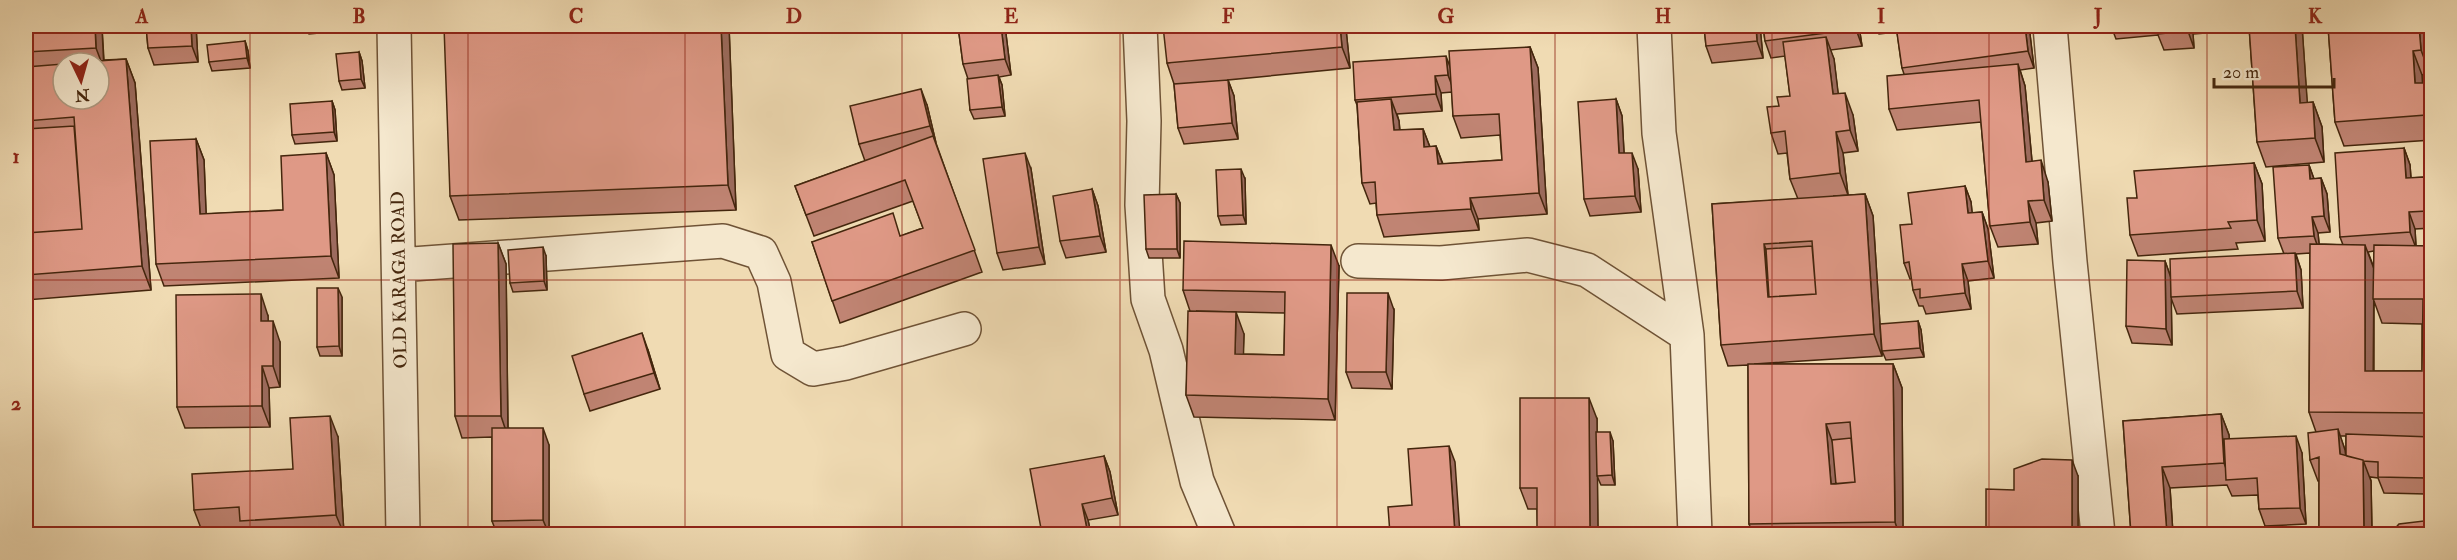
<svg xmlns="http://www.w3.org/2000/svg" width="2457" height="560" font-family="'IM FELL Double Pica',serif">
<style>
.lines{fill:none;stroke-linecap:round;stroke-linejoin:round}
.minor-casing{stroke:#6f5336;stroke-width:36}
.minor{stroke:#f5e8ce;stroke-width:33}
.wall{fill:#c08473;stroke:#44260d;stroke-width:1.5;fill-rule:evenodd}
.shaded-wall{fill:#9c6b5e;stroke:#44260d;stroke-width:1.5}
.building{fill:#df9986;stroke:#44260d;stroke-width:1.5;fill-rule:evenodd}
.grid{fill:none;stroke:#8f2418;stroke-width:1.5;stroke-opacity:0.55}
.labels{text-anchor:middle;stroke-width:4.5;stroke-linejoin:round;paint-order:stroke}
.street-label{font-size:18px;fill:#44260d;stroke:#f5e8ce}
.neatline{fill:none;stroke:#8f2418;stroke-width:2}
.grid-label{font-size:20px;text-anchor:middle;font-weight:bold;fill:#8f2418}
</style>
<rect width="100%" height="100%" fill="#f0dbb3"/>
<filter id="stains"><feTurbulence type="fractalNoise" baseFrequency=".00333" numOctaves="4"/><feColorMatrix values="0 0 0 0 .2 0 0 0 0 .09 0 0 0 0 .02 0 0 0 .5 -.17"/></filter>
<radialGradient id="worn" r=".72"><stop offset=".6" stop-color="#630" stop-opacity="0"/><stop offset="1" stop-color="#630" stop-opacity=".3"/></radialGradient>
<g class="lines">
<defs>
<path id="minor" d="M 394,26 L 403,534
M 1140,26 L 1144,121 L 1142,205 L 1148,299 L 1166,350 L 1197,481 L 1219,534
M 1654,26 L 1659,133 L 1687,335 L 1695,534
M 2050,26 L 2070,262 L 2098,534
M 1358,261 L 1441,263 L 1528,255 L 1587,270 L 1687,335
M 399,265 L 723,241 L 761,253 L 774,282 L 788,354 L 813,369 L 846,363 L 964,329"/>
</defs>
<use href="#minor" class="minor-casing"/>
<use href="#minor" class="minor"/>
</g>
<path class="wall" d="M 26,26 L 101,26 L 102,28 L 104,60 L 126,59 L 135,83 L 151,290 L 26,300 ZM 63,63 L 99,63 L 63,99 Z
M 146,26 L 196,26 L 198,62 L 154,65 L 148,48 Z
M 306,26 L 340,26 L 341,31 L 309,34 Z
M 729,26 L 736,210 L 459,220 L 450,196 Z
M 958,26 L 1005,26 L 1011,75 L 999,77 L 1002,85 L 1005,116 L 974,119 L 970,110 L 968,79 L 963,64 Z
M 1704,26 L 1760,26 L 1763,58 L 1712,63 L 1706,46 Z
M 1763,26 L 1859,26 L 1862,46 L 1830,50 L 1834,59 L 1838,94 L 1853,115 L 1858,151 L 1843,153 L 1848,195 L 1833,196 L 1865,194 L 1873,216 L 1882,356 L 1754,364 L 1893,364 L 1902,388 L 1903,534 L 1753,534 L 1749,524 L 1748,365 L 1728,366 L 1721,345 L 1712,204 L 1798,199 L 1790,179 L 1787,153 L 1778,154 L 1771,133 L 1779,106 L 1790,96 L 1785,56 L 1771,58 L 1765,41 Z
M 1876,26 L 2029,26 L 2034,68 L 2020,70 L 2025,86 L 2032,161 L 2048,182 L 2052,221 L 2036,223 L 2038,244 L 1998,247 L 1990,226 L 1981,122 L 1897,130 L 1889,109 L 1904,74 L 1902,68 L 1897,32 L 1879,34 Z
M 2111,26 L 2242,26 L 2243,30 L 2193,34 L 2194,48 L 2164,50 L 2158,35 L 2116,39 Z
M 2249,26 L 2302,26 L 2307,103 L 2313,102 L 2322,127 L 2324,162 L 2266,167 L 2257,142 Z
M 2328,26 L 2426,26 L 2430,74 L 2422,75 L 2422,83 L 2432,103 L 2432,140 L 2344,146 L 2335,122 Z
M 1346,29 L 1350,68 L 1228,80 L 1234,96 L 1238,139 L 1184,144 L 1178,128 L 1174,84 L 1167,63 Z
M 245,41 L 248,51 L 250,68 L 212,71 L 209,62 Z
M 1530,47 L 1538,68 L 1547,214 L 1478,219 L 1479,230 L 1384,237 L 1377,215 L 1376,203 L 1370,204 L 1362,183 L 1357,105 L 1355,100 L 1450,66 ZM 1452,92 L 1453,116 L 1461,138 L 1500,135 L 1502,160 L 1443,164 L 1436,146 L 1430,147 L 1423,129 L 1400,130 L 1399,121 L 1397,114 L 1442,111 L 1441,93 Z
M 359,52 L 362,61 L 365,88 L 342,90 L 339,81 Z
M 1616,99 L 1622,116 L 1624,153 L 1638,169 L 1641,212 L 1590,216 L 1584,199 Z
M 332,101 L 335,110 L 337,141 L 295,144 L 292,135 Z
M 927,105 L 936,143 L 982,272 L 840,323 L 812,242 L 901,236 L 923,228 L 913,201 L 814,236 L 795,186 L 865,161 L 859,144 Z
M 196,139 L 204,160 L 206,214 L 283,210 L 326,153 L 334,175 L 339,278 L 164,286 L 156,264 Z
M 2404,148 L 2410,165 L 2411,178 L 2425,177 L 2431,193 L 2432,228 L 2415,229 L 2416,246 L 2432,246 L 2432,534 L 2431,521 L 2425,506 L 2426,494 L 2384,493 L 2378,478 L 2370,477 L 2371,481 L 2372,534 L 2319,534 L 2319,481 L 2318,481 L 2310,460 L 2316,432 L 2309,412 L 2310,253 L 2296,254 L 2301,270 L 2303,308 L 2177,314 L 2171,298 L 2172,345 L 2132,343 L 2126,326 L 2165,261 L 2170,275 L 2284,254 L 2278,238 L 2309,165 L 2314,179 L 2321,178 L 2327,194 L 2330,232 L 2318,233 L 2319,244 L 2343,245 L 2340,237 ZM 2374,251 L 2374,268 L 2368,252 ZM 2374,301 L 2382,323 L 2422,324 L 2422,371 L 2374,371 ZM 2340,436 L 2346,436 L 2346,456 L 2345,450 Z
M 2254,163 L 2262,184 L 2265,241 L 2236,243 L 2238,249 L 2138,256 L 2130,235 L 2137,198 Z
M 1031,169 L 1045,264 L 1003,270 L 997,253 Z
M 1245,179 L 1246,224 L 1221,225 L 1218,216 Z
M 1965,186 L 1971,202 L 1972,213 L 1982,212 L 1988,229 L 1994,278 L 1968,281 L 1971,309 L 1926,314 L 1923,306 L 1919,306 L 1913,290 L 1912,279 L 1910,279 L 1904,263 L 1912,224 Z
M 1092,189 L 1098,206 L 1106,252 L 1066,258 L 1060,241 Z
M 1176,194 L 1180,203 L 1180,258 L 1149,258 L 1146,249 Z
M 498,243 L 506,264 L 508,428 L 549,445 L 549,534 L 497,534 L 492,521 L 492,437 L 462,438 L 455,416 Z
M 546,256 L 547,290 L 513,292 L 510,283 Z
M 1339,266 L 1335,420 L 1194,417 L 1186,395 L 1190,311 L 1183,290 ZM 1196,311 L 1285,313 L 1284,355 L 1243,354 L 1244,334 Z
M 342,297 L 342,356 L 320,356 L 317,347 Z
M 1394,310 L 1392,389 L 1352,388 L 1346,372 Z
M 268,316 L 268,321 L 280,342 L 280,387 L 269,388 L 270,427 L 185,428 L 177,407 Z
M 1918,321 L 1921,330 L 1924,357 L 1886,360 L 1882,351 Z
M 648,350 L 660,389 L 590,411 L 584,394 Z
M 2221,414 L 2229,435 L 2229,439 L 2302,453 L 2306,524 L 2265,526 L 2259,509 L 2258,495 L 2232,496 L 2227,485 L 2170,488 L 2173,534 L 2131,534 L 2123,421 Z
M 1597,419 L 1597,432 L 1613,441 L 1615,485 L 1601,485 L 1597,476 L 1597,470 L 1598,534 L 1538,534 L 1537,509 L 1528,509 L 1520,488 Z
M 338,437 L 344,534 L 245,534 L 243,529 L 202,531 L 194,510 L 293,469 Z
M 1104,456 L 1110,472 L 1118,515 L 1088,520 L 1091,534 L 1042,534 Z
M 2078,476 L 2078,534 L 1988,534 L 1986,528 L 2014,490 Z"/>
<path class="shaded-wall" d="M 95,26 L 101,26 L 102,28 L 104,69 L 96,48 Z
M 191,26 L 196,26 L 198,62 L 192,46 Z
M 721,26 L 729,26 L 736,210 L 728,185 Z
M 1001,26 L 1005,26 L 1011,75 L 1005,59 Z
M 1340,26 L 1345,26 L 1346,29 L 1350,68 L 1342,47 Z
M 1756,26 L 1760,26 L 1763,58 L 1757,41 Z
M 1856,26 L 1859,26 L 1862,46 L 1856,29 Z
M 2025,26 L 2029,26 L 2034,68 L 2028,51 Z
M 2188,26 L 2190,26 L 2193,34 L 2194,48 L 2188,31 Z
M 2295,26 L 2302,26 L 2309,127 L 2300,103 Z
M 2419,26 L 2426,26 L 2430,74 L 2421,50 Z
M 1826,37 L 1834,59 L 1841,116 L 1833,94 Z
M 245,41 L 248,51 L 250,68 L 247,58 Z
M 1530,47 L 1538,68 L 1547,214 L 1539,193 Z
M 2413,51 L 2422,75 L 2424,108 L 2415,83 Z
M 359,52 L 362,61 L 365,88 L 361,79 Z
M 1446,56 L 1452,72 L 1454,91 L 1448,75 Z
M 126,59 L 135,83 L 151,290 L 142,266 Z
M 2018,64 L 2025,86 L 2034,183 L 2026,162 Z
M 998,75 L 1002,85 L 1005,116 L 1002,107 Z
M 1435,76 L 1441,93 L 1442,111 L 1436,94 Z
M 1228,80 L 1234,96 L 1238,139 L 1232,123 Z
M 2424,83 L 2432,103 L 2432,129 L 2426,115 Z
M 921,89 L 927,105 L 936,143 L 930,126 Z
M 1845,93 L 1853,115 L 1858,151 L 1850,130 Z
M 1391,99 L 1399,121 L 1401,152 L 1394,130 Z
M 1616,99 L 1622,116 L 1625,170 L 1619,153 Z
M 332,101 L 335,110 L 337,141 L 334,132 Z
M 2313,102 L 2322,127 L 2324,162 L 2315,138 Z
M 1423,129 L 1431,150 L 1424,147 Z
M 1836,132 L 1843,153 L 1848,195 L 1840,173 Z
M 196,139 L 204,160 L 207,236 L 200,214 Z
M 1436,146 L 1444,168 L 1438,164 Z
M 2404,148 L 2410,165 L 2412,194 L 2406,178 Z
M 326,153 L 334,175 L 339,278 L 331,256 Z
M 1025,153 L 1031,169 L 1045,264 L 1039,247 Z
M 1632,153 L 1638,169 L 1641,212 L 1635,196 Z
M 2041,160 L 2048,182 L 2052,221 L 2044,200 Z
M 2254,163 L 2262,184 L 2265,241 L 2257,220 Z
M 2309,165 L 2315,182 L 2310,179 Z
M 1241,169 L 1245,179 L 1246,224 L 1243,215 Z
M 2425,177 L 2431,193 L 2432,223 L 2427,211 Z
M 2321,178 L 2327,194 L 2330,232 L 2324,216 Z
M 1965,186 L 1971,202 L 1974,230 L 1968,213 Z
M 1092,189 L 1098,206 L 1106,252 L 1100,236 Z
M 1176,194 L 1180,203 L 1180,258 L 1177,249 Z
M 1865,194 L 1873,216 L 1882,356 L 1874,334 Z
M 1470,198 L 1478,219 L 1479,230 L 1471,209 Z
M 2028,201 L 2036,223 L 2038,244 L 2030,222 Z
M 1982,212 L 1988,229 L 1994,278 L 1988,261 Z
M 2409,212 L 2415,229 L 2416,248 L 2410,232 Z
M 2312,217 L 2318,233 L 2320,253 L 2314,236 Z
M 498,243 L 506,264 L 508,437 L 501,416 Z
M 1764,244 L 1772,266 L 1775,302 L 1768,297 Z
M 1331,245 L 1339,266 L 1335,420 L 1328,399 Z
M 2365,245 L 2374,269 L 2373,395 L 2365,371 Z
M 543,247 L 546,256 L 547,290 L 544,281 Z
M 2295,253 L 2301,270 L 2303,308 L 2297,291 Z
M 2165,261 L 2171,278 L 2172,345 L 2166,329 Z
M 1962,264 L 1968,281 L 1971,309 L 1965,293 Z
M 338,288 L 342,297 L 342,356 L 339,346 Z
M 1388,293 L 1394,310 L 1392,389 L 1386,372 Z
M 261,294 L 268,316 L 269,342 L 261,321 Z
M 1236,312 L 1244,334 L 1243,375 L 1235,354 Z
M 273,321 L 280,342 L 280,387 L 273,366 Z
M 1918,321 L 1921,330 L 1924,357 L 1920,348 Z
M 642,333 L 648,350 L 660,389 L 654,373 Z
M 1893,364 L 1902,388 L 1903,534 L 1899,534 L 1895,522 Z
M 262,366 L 269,388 L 270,427 L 262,406 Z
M 1589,398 L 1597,419 L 1598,534 L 1590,534 L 1590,533 Z
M 2221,414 L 2229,435 L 2232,479 L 2230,479 L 2224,463 Z
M 330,416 L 338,437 L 344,534 L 336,515 Z
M 1826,424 L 1835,449 L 1839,499 L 1831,484 Z
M 543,428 L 549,445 L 549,534 L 543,520 Z
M 2338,429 L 2345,450 L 2348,475 L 2340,454 Z
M 1610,432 L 1613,441 L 1615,485 L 1612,475 Z
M 2296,436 L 2302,453 L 2306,524 L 2300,508 Z
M 1449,446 L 1455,462 L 1460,534 L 1455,534 Z
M 1104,456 L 1110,472 L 1118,515 L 1112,498 Z
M 2072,460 L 2078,476 L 2078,534 L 2073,534 L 2072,530 Z
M 2363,460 L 2371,481 L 2372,534 L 2364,534 Z
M 2162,467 L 2170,488 L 2173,534 L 2167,534 Z
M 1082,504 L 1088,520 L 1091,534 L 1088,534 Z"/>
<path class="building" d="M 26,26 L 95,26 L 96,48 L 26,52 Z
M 146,26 L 191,26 L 192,46 L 148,48 Z
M 444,26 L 721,26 L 728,185 L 450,196 Z
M 958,26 L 1001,26 L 1005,59 L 963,64 Z
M 1163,26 L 1340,26 L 1342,47 L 1167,63 Z
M 1704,26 L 1756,26 L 1757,41 L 1706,46 Z
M 1763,26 L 1856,26 L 1856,29 L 1765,41 Z
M 1896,26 L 2025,26 L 2028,51 L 1902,68 Z
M 2157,26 L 2188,26 L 2188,31 L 2158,34 Z
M 2249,26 L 2295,26 L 2300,103 L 2313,102 L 2315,138 L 2257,142 Z
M 2328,26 L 2419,26 L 2421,50 L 2413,51 L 2415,83 L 2424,83 L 2426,115 L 2335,122 Z
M 1826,37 L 1833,94 L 1845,93 L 1850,130 L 1836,132 L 1840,173 L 1790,179 L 1785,131 L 1771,133 L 1767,107 L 1779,106 L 1777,97 L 1790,96 L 1783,42 Z
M 245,41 L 247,58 L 209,62 L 207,45 Z
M 1530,47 L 1539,193 L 1470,198 L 1471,209 L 1377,215 L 1375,182 L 1362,183 L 1357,102 L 1391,99 L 1394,130 L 1423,129 L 1424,147 L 1436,146 L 1438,164 L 1502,160 L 1499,114 L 1453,116 L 1449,51 Z
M 359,52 L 361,79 L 339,81 L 336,54 Z
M 1446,56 L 1448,75 L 1435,76 L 1436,94 L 1355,100 L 1353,62 Z
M 126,59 L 142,266 L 26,275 L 26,233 L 82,229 L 74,117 L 26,121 L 26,67 L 63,64 L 63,99 L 99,99 L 99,63 L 70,63 Z
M 2018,64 L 2026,162 L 2041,160 L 2044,200 L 2028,201 L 2030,222 L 1990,226 L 1979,100 L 1889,109 L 1887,76 Z
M 998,75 L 1002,107 L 970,110 L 967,79 Z
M 1228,80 L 1232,123 L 1178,128 L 1174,84 Z
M 921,89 L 930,126 L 859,144 L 850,106 Z
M 1616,99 L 1619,153 L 1632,153 L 1635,196 L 1584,199 L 1578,102 Z
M 332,101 L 334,132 L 292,135 L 290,104 Z
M 74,126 L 82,229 L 26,233 L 26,129 Z
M 933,136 L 975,250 L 832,301 L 812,242 L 893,213 L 900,236 L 923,228 L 905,180 L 806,215 L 795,186 Z
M 196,139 L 200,214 L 283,210 L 281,156 L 326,153 L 331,256 L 156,264 L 150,141 Z
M 2404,148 L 2406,178 L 2425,177 L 2427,211 L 2409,212 L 2410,232 L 2340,237 L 2335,153 Z
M 1025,153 L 1039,247 L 997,253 L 983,159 Z
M 2254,163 L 2257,220 L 2228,222 L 2231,228 L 2130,235 L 2127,198 L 2137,198 L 2134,171 Z
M 2309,165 L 2310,179 L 2321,178 L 2324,216 L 2312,217 L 2314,236 L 2278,238 L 2273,167 Z
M 1241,169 L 1243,215 L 1218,216 L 1216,170 Z
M 1965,186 L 1968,213 L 1982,212 L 1988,261 L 1962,264 L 1965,293 L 1920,298 L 1920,289 L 1913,290 L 1909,262 L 1904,263 L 1900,225 L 1912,224 L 1908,193 Z
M 1092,189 L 1100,236 L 1060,241 L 1053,196 Z
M 1176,194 L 1177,249 L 1146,249 L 1144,195 Z
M 1865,194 L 1874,334 L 1721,345 L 1712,204 ZM 1812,241 L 1816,294 L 1768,297 L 1764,244 Z
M 1184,241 L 1331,245 L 1328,399 L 1186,395 L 1188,311 L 1236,312 L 1235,354 L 1284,355 L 1285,292 L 1183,290 Z
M 498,243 L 501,416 L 455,416 L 453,244 Z
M 2310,244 L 2365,245 L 2365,371 L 2422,371 L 2423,299 L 2373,299 L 2374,245 L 2432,246 L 2432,413 L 2309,412 Z
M 1812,246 L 1816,294 L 1769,297 L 1766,249 Z
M 543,247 L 544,281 L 510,283 L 508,250 Z
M 2295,253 L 2297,291 L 2171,297 L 2170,259 Z
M 2127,260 L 2165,261 L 2166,329 L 2126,326 Z
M 317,288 L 338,288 L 339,346 L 317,347 Z
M 1347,293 L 1388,293 L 1386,372 L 1346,372 Z
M 261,294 L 261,321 L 273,321 L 273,366 L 262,366 L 262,406 L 177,407 L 176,295 Z
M 1918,321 L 1920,348 L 1882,351 L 1880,324 Z
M 642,333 L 654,373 L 584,394 L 572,356 Z
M 1748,364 L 1893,364 L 1895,522 L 1749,524 ZM 1850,422 L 1855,482 L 1831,484 L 1826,424 Z
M 1520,398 L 1589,398 L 1590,533 L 1537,533 L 1537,488 L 1520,488 Z
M 2221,414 L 2224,463 L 2162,467 L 2167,534 L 2131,534 L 2123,421 Z
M 330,416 L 336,515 L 240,521 L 239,507 L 194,510 L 192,474 L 293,469 L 290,418 Z
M 492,428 L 543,428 L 543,520 L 492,521 Z
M 2338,429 L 2340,454 L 2363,460 L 2364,534 L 2319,534 L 2319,457 L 2310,460 L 2308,433 Z
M 1596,432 L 1610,432 L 1612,475 L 1597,476 Z
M 2346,434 L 2432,437 L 2432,506 L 2425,506 L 2426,478 L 2378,477 L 2378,462 L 2363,461 L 2363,460 L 2346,456 Z
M 2296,436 L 2300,508 L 2259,509 L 2257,478 L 2226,480 L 2224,439 Z
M 1851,438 L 1855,482 L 1836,484 L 1832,440 Z
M 1449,446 L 1455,534 L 1390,534 L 1388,507 L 1412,505 L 1408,449 Z
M 1104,456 L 1112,498 L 1082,504 L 1088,534 L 1042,534 L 1030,469 Z
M 2042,459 L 2072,460 L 2072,530 L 1986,528 L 1986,489 L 2014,490 L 2014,469 Z
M 2432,520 L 2432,534 L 2390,534 L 2399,524 Z
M 312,531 L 312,534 L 274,534 L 273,532 Z"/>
<path class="grid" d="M 250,26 L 250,534M 468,26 L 468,534M 685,26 L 685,534M 902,26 L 902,534M 1120,26 L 1120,534M 1337,26 L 1337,534M 1555,26 L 1555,534M 1772,26 L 1772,534M 1989,26 L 1989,534M 2207,26 L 2207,534M 26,280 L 2432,280"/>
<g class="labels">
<g class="street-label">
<text transform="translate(399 280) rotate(-91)" y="6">OLD KARAGA ROAD</text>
</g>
</g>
<rect width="2457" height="560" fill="none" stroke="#f0dbb3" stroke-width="66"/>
<g transform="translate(81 81) rotate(175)"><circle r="28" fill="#f5e8ce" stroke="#ae9a81" stroke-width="1.5"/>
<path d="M0-4.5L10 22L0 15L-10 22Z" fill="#8f2418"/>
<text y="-9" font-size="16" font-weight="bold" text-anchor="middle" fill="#44260d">N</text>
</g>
<path d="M2214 78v9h120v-9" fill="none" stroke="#44260d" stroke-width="3"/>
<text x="2223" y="78" font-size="18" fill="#44260d" stroke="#f5e8ce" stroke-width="4.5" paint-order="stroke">20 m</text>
<rect x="33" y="33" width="2391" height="494" class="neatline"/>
<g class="grid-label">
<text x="142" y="23">A</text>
<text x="359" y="23">B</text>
<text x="576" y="23">C</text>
<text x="794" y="23">D</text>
<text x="1011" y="23">E</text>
<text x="1228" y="23">F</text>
<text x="1446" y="23">G</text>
<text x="1663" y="23">H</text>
<text x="1881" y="23">I</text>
<text x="2098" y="23">J</text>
<text x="2315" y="23">K</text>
<text x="16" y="163">1</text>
<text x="16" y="410">2</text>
</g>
<rect width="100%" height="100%" filter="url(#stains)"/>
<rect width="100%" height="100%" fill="url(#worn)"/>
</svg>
